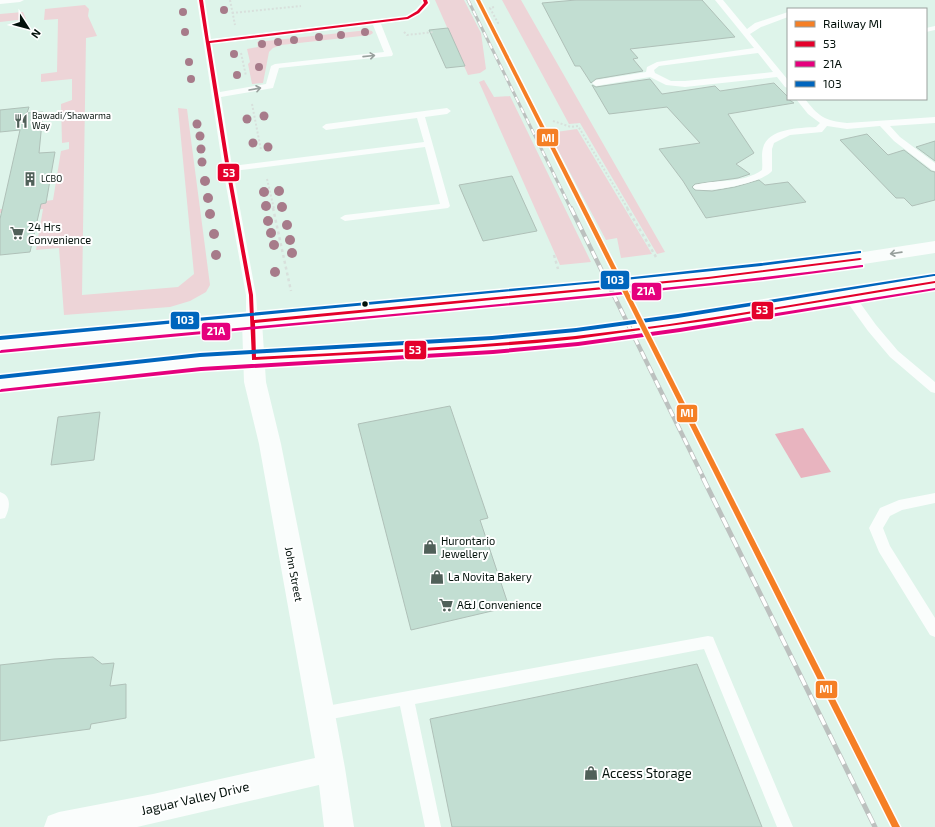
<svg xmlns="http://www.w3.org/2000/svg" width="935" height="827" font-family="'Exo 2',sans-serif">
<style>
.green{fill:#edd4d7}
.water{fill:#e8b4bf}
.building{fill:#c2ded2;stroke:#afc0b8}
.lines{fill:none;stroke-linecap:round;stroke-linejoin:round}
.path-far1{stroke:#d8e0dc;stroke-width:2;stroke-dasharray:2 2;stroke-linecap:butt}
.path{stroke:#d8e0dc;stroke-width:2.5;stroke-dasharray:3 3;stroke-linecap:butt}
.lane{fill:#fafdfc;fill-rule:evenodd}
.street{fill:#fafdfc;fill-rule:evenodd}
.primary{fill:#fafdfc;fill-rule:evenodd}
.rail-far2-casing{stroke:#bcc1bf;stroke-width:3}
.rail-far1-casing{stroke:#bcc1bf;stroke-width:4.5}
.rail-casing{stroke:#bcc1bf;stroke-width:5}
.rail-far2{stroke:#fff;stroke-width:2;stroke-dasharray:6;stroke-linecap:butt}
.rail-far1{stroke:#fff;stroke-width:3;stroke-dasharray:8;stroke-linecap:butt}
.rail{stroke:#fff;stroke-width:3.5;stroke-dasharray:11;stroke-linecap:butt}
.bus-1-casing{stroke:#fff;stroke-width:3}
.bus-2-casing{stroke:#fff;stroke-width:3}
.bus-3-casing{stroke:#fff;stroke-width:3}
.bus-1{fill:#e4002b;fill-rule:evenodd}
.bus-2{fill:#e5007d;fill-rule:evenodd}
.bus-3{fill:#0065bd;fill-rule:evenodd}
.rail-1-casing{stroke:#fff;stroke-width:3}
.rail-1{fill:#f57f25;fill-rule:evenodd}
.tree{fill:#a77b8a}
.oneway{stroke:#979f9c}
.bus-dot{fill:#03110b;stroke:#fff;stroke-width:1.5}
.labels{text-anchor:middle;stroke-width:4;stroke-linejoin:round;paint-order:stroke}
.far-poi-label{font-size:9px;fill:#03110b;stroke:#fff;text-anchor:start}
.poi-label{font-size:11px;fill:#03110b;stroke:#fff;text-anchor:start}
.street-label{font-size:11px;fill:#03110b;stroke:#fff}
.near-poi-label{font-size:13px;fill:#03110b;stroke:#fff;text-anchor:start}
.near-street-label{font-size:13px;fill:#03110b;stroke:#fff}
.line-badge{stroke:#fff;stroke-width:1.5}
.badge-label{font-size:11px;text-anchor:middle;font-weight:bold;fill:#fff}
</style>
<rect width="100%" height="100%" fill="#def4ea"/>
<path class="green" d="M 435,0 L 464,0 L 481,33 L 486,69 L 480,73 L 468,75 Z
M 502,0 L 521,0 L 665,252 L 657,254 L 580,123 L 569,124 Z
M 85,5 L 89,9 L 88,16 L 97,36 L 86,38 L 82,295 L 178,287 L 194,274 L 178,108 L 187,109 L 210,285 L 206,292 L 190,301 L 170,307 L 64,315 L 59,248 L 36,250 L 43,209 L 0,213 L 0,209 L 3,209 L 5,206 L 53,200 L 61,151 L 69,149 L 69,142 L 62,143 L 61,104 L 72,100 L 72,79 L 41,82 L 41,74 L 57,72 L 58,19 L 44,20 L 45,9 Z
M 23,12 L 26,19 L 0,22 L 0,14 Z
M 368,30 L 372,31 L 373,33 L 370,35 L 281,45 L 273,48 L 269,52 L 263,83 L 252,84 L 248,64 L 250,62 L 247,49 L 258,47 L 257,42 Z
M 484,80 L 494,97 L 510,96 L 591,262 L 560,265 L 479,82 Z
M 577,129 L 652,254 L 621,258 L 617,238 L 606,240 L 549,133 Z"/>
<path class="water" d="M 803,428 L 831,472 L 801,478 L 775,434 Z"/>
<path class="building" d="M 576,0 L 702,0 L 735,37 L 630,49 L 638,58 L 633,59 L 643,71 L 596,79 L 591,83 L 580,66 L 575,66 L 542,3 Z
M 448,28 L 465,66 L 446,68 L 429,30 Z
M 650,79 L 662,94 L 715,86 L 720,91 L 774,83 L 788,97 L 788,99 L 794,103 L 728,114 L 754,153 L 736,164 L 750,174 L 738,178 L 695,184 L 692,187 L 695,190 L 712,191 L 735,187 L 759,180 L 765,185 L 788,182 L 806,202 L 706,218 L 683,181 L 659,149 L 700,143 L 667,107 L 609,114 L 592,85 L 596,87 Z
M 29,107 L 27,113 L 43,112 L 39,153 L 55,152 L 46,203 L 41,204 L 30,252 L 0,255 L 0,219 L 20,130 L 0,132 L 0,110 Z
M 867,134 L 888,155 L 904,150 L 931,171 L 935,172 L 935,200 L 912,206 L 904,198 L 896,198 L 840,140 Z
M 935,141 L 935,161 L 916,147 Z
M 512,176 L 537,231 L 483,241 L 459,185 Z
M 450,406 L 488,518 L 480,520 L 509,607 L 411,630 L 358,424 Z
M 100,412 L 94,460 L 51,465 L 58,417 Z
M 93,657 L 102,664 L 114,663 L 110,686 L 126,684 L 126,718 L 91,724 L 90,729 L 0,741 L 0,665 L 54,659 Z
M 697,664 L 762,827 L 452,827 L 430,719 Z"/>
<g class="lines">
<path class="path-far1" d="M 230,0 L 235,25
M 494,7 L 490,8 L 498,23 L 497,24
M 232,13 L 301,6
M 404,32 L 407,35 L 434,32
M 241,53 L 246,76
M 252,104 L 261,150
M 553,121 L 571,127 L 578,126 L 628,209
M 267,179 L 274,209"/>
<path class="path" d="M 273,208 L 291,291
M 627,208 L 656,257
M 554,255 L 558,269"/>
<path class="lane" d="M 0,0 L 24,0 L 20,2 L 0,4 Z
M 197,0 L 205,0 L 211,39 L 406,16 L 415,10 L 422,3 L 421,0 L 429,0 L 430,3 C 418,21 401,21 381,24 L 393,54 L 392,56 L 279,68 L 273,88 L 221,97 L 232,166 L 424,142 L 417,118 L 326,130 L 322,127 L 326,124 L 447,108 L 451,111 L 447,114 L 425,117 L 450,206 L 448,208 L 345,221 L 340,218 L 345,215 L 440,204 L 425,147 L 233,171 L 256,295 L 258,322 L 256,325 L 248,325 L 246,322 L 246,295 L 223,169 ZM 373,25 L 384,52 L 275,64 L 271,66 L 266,84 L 220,92 L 212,44 Z
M 715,0 L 723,0 L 747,29 L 755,23 L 788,12 L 788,17 L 761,27 L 750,34 L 788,80 L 788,88 L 785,87 L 777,77 L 685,87 L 666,85 L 650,77 L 596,86 L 592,83 L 596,80 L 646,72 L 647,67 L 657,62 L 754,48 ZM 758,53 L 773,72 L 685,81 L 671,81 L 655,73 L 654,70 L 659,66 Z
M 935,26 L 935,30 L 926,32 L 926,28 Z
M 796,99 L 805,99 C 818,116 825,121 847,123 L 935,117 L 935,123 L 890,126 L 900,137 L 935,163 L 935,171 L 932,170 L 894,141 L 880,126 L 847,129 L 827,126 L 822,132 L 790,135 L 774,143 L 772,149 L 772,171 C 762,183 709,193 695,189 L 693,187 L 695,185 C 717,179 742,184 762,170 C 763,163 761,155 763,148 C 768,128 800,128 816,127 L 820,123 L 808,114 Z
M 849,292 L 853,293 L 876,325 L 898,351 L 935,382 L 935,393 L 931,392 L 890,357 L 868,331 L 845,299 L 844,296 L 845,293 Z
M 0,492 C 12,496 10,508 5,518 L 0,519 Z
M 935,493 L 935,503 L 902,510 L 890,516 L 883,528 L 890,546 L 935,618 L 935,637 L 930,635 L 879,552 L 869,528 L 880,508 L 899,500 Z
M 708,636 L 713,637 L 715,642 L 793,827 L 777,827 L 704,649 L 415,704 L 441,827 L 425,827 L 400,706 L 321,721 L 316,719 L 313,714 L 316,709 L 321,707 Z"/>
<path class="street" d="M 252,315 L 259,317 L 262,322 L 266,382 L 281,444 L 335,714 L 345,768 L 354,827 L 324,827 L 319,785 L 137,827 L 44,827 L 48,816 L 59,812 L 153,794 L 315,758 L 259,444 L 244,382 L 242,322 L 245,317 Z"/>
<path class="primary" d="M 935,241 L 935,253 L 799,274 L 487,307 L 252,329 L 201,332 L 0,352 L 0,338 L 201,318 L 252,315 L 487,293 L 799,262 Z
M 935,276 L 935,288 L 679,330 L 577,344 L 493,352 L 200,369 L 0,392 L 0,376 L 200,355 L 493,338 L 577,330 L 679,316 Z"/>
<defs>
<path id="rail-far2" d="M 468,0 L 571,209"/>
<path id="rail-far1" d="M 571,208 L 704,479"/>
<path id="rail" d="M 703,478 L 875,827"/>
</defs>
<use href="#rail-far2" class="rail-far2-casing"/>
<use href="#rail-far1" class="rail-far1-casing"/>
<use href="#rail" class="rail-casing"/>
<use href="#rail-far2" class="rail-far2"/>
<use href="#rail-far1" class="rail-far1"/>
<use href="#rail" class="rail"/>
<defs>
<path id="bus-1" d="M 199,0 L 203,0 L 209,41 L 407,17 L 417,11 L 424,3 L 423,0 L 427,0 L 428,3 L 419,13 L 408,19 L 210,43 L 230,169 L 253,295 L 254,320 L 708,277 L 860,258 L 862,259 L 860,260 L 708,279 L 255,323 L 256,357 C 363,351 469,347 575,336 C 696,323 815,300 935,281 L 935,283 L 712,320 L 577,339 L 537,343 L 456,349 L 252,360 L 252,359 L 249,295 L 226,169 Z"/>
<path id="bus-2" d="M 861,265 L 863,265 L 863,267 L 763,280 L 598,297 L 0,353 L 0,351 L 1,350 C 184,332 367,317 550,299 C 654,289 758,279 861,265 Z
M 935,288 L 935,290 L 680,332 L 578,346 L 493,354 L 201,371 L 0,392 L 0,390 L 1,389 L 201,367 L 493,350 L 578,342 L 680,328 Z"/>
<path id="bus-3" d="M 859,251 L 861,251 L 861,253 L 761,266 L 596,283 L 0,340 L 0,336 L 596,281 L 761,263 Z
M 934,274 L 935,274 L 935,276 L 934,276 L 678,318 L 576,332 L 492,340 L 200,357 L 0,379 L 0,375 L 200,353 L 492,336 L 576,328 L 678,314 Z"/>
</defs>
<use href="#bus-1" class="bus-1-casing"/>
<use href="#bus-2" class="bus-2-casing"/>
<use href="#bus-3" class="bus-3-casing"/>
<use href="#bus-1" class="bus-1"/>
<use href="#bus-2" class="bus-2"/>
<use href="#bus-3" class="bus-3"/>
<defs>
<path id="rail-1" d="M 476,0 L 480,0 L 900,827 L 892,827 Z"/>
</defs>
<use href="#rail-1" class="rail-1-casing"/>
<use href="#rail-1" class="rail-1"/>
</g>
<g class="tree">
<circle cx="224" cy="10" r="4"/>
<circle cx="183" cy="12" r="4"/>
<circle cx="185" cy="32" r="4"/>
<circle cx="365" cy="32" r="4"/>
<circle cx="341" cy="35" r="4"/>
<circle cx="319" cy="37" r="4"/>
<circle cx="294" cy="40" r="4"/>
<circle cx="278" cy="42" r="4"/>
<circle cx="262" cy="44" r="4"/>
<circle cx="234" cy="54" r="4"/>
<circle cx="189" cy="62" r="4"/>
<circle cx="259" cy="67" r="4"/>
<circle cx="237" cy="75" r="4"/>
<circle cx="191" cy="79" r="4"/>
<circle cx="264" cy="116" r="4.5"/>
<circle cx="247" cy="119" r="4.5"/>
<circle cx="197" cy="124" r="4.5"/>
<circle cx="200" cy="136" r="4.5"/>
<circle cx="253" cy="143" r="4.5"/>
<circle cx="268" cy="147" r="4.5"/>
<circle cx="201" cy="149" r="4.5"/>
<circle cx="202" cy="162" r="4.5"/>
<circle cx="205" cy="181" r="5"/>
<circle cx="279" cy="191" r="5"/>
<circle cx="264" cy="192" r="5"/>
<circle cx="208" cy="198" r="5"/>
<circle cx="266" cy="206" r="5"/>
<circle cx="282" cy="207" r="5"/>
<circle cx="210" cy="214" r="5"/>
<circle cx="268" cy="221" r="5"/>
<circle cx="287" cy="225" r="5"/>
<circle cx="271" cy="233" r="5"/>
<circle cx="214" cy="234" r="5"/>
<circle cx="290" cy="240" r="5"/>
<circle cx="274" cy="245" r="5"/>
<circle cx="292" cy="253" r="5"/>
<circle cx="216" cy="255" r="5"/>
<circle cx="275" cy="272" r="5"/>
</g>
<defs><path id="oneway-shaft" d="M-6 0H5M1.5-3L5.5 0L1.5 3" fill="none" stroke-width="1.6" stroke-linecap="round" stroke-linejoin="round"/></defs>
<g class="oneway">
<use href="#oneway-shaft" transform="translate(369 56) rotate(-6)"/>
<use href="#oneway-shaft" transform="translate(255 89) rotate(-10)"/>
<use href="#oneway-shaft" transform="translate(896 253) rotate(172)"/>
</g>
<defs>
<symbol id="restaurant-bare" viewBox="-9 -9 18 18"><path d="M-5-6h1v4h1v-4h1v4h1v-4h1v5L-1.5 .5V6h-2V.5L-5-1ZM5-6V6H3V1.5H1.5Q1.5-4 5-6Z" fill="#506059" stroke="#fff" stroke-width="2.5" paint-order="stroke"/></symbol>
<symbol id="building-bare" viewBox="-9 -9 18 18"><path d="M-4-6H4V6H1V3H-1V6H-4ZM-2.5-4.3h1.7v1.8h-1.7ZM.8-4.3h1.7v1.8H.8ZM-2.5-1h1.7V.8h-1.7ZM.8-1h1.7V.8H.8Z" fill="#506059" stroke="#fff" stroke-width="2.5" paint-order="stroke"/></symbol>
<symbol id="supermarket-bare" viewBox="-9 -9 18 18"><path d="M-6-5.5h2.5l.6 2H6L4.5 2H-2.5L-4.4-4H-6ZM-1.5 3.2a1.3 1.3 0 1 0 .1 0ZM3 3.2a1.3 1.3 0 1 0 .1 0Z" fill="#506059" stroke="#fff" stroke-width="2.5" paint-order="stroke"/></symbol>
<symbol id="shop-bare" viewBox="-9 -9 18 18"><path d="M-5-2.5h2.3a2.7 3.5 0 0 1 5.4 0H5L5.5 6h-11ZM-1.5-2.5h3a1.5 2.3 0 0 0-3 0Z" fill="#506059" stroke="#fff" stroke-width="2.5" paint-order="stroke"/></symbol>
</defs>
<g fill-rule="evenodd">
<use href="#restaurant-bare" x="11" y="111" width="20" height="20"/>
<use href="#building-bare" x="20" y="169" width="20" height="20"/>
<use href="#supermarket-bare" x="7" y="223" width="20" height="20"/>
<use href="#shop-bare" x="420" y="537" width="20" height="20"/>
<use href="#shop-bare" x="427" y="567" width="20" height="20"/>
<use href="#supermarket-bare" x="436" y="595" width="20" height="20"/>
<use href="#shop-bare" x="581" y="763" width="20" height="20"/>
</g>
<circle class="bus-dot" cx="365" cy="304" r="3.5"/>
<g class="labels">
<g class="far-poi-label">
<text x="32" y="119">Bawadi/Shawarma<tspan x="32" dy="10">Way</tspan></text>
<text x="41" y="182">LCBO</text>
</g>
<g class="poi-label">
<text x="28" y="231">24 Hrs<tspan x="28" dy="13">Convenience</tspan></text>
<text x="441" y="545">Hurontario<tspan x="441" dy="13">Jewellery</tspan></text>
<text x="448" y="581">La Novita Bakery</text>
<text x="457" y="609">A&amp;J Convenience</text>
</g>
<g class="street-label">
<text transform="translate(294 574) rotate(79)" y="4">John Street</text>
</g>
<g class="near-poi-label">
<text x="602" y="778">Access Storage</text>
</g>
<g class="near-street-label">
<text transform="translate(195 798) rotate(-13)" y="5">Jaguar Valley Drive</text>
</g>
</g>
<g class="line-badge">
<rect x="536" y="128" width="23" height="19" rx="4" fill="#f57f25"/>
<rect x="217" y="163" width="23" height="19" rx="4" fill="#e4002b"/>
<rect x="600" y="270" width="30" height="20" rx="4" fill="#0065bd"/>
<rect x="631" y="282" width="31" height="19" rx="4" fill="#e5007d"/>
<rect x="751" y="301" width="23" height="19" rx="4" fill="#e4002b"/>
<rect x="170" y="311" width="30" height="19" rx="4" fill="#0065bd"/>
<rect x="201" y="322" width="30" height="19" rx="4" fill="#e5007d"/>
<rect x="404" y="340" width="23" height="20" rx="4" fill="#e4002b"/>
<rect x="676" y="404" width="22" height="19" rx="4" fill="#f57f25"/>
<rect x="815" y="680" width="23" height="19" rx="4" fill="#f57f25"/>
</g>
<g class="badge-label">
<text x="548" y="142">MI</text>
<text x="229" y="177">53</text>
<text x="615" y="284">103</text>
<text x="646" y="295">21A</text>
<text x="762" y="314">53</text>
<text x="185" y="324">103</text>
<text x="216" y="335">21A</text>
<text x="415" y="354">53</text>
<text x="687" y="417">MI</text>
<text x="826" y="693">MI</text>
</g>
<rect x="787" y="8" width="140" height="92" fill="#ffffff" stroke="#9aa09d"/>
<rect x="795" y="21" width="20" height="6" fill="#f57f25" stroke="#9aa09d"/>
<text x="823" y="28" font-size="12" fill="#03110b">Railway MI</text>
<rect x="795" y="41" width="20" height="6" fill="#e4002b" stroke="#9aa09d"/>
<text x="823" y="48" font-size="12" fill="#03110b">53</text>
<rect x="795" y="61" width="20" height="6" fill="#e5007d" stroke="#9aa09d"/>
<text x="823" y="68" font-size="12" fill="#03110b">21A</text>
<rect x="795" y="81" width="20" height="6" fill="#0065bd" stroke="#9aa09d"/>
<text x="823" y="88" font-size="12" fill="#03110b">103</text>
<g transform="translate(28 28) rotate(126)" stroke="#ffffff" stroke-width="3" paint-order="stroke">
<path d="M0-3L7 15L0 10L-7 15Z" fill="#03110b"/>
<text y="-6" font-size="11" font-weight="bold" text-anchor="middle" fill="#03110b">N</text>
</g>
</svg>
